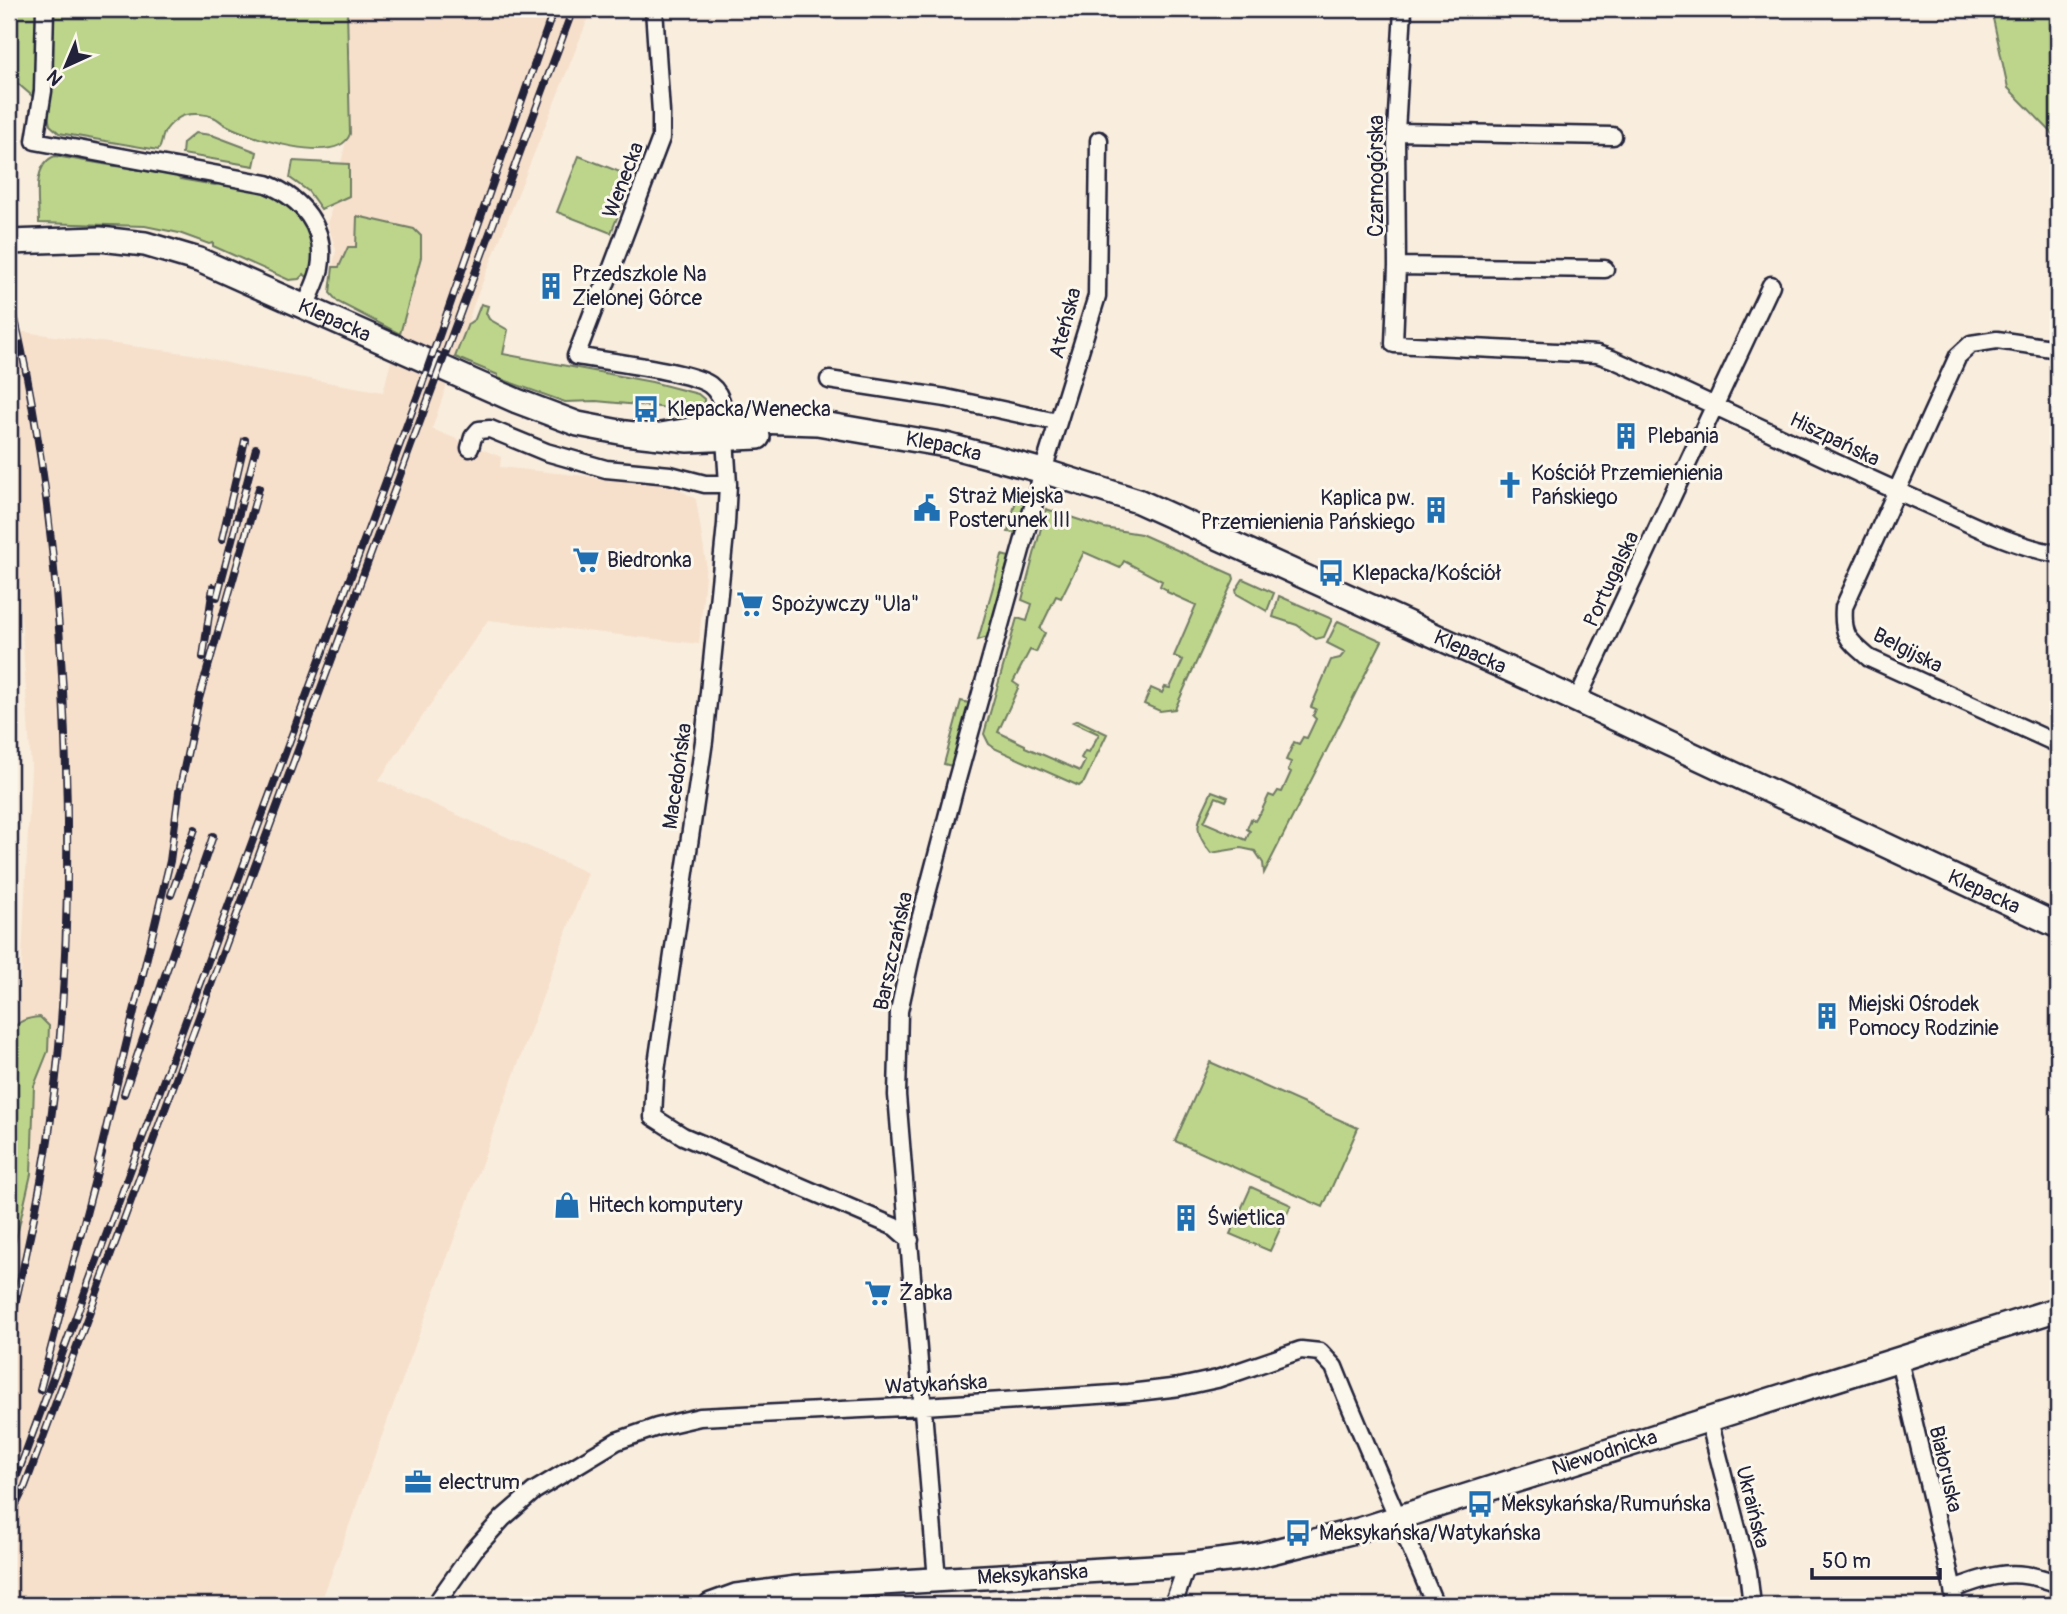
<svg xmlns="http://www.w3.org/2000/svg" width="2067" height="1614" font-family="Pangolin,sans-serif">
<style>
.built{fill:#f6e0cb}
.green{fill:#bdd58b;stroke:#707c63;stroke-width:2}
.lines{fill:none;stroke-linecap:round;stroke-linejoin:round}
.street-casing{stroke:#22223b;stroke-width:21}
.secondary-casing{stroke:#22223b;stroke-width:28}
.street{stroke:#fbf7ec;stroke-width:16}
.secondary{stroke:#fbf7ec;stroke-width:23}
.rail-casing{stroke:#22223b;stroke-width:8}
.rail{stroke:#fbf7ec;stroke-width:5;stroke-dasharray:16;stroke-linecap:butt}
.labels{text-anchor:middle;stroke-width:6;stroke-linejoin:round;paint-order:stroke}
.street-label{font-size:21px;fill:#22223b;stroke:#fbf7ec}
.poi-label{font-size:21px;fill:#22223b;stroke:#fbf7ec;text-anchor:start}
</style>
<rect width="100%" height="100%" fill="#f9eddd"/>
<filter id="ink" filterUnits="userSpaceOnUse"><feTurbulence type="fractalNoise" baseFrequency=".0143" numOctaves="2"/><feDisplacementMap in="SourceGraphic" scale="14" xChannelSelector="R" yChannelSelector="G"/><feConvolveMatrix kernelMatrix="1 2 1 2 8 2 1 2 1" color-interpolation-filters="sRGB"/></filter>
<g filter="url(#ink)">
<path class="built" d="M 348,9 L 592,9 L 475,301 L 432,429 L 501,457 L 500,467 L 671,485 L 696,499 L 706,563 L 699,644 L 488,620 L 379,780 L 588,873 L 320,1605 L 9,1605 L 9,1141 L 18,1042 L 31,767 L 9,435 L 9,330 L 192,354 L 248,368 L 383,392 L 399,330 L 338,302 L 330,293 L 329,288 L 336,250 L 328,224 L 350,121 Z"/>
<path class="green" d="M 9,9 L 347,9 L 350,134 C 338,167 248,137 226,125 C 221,123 218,118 213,117 C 206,114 193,113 186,115 C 178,116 165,128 163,136 C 161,142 162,145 158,150 L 59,133 L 50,125 L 48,115 L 42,114 L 45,107 L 9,76 Z
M 1991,9 L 2058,9 L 2058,139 L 2008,88 Z
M 195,133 L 212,135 L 257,152 L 254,166 L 182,154 L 183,143 Z
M 55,156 L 176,176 L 180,179 L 215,185 L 221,183 C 261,191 304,197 312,246 C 313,257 313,268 308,278 L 304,274 L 299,279 L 289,280 L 213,246 L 213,243 L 209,244 L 179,233 L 145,226 L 39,223 C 39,202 31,165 55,156 Z
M 579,156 L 633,177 L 611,233 L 557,212 Z
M 293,161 L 349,164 L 349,196 L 321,209 L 308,191 L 290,178 Z
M 357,216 L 414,229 L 421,236 L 421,257 L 400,334 L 338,302 L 330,293 L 333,267 L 339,267 L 348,247 L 356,247 Z
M 481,304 L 488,306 L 486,313 L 489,319 L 508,330 L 503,354 L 652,382 L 698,394 L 704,399 L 704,402 L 691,410 L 596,401 L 565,402 L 498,378 L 498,375 L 455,357 L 468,324 L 475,319 Z
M 1016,500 L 1025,503 L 1015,533 L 1008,532 Z
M 1046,509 L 1104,528 L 1141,534 L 1233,575 L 1234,579 L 1175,709 L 1160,711 L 1144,704 L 1151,688 L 1162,693 L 1165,687 L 1170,688 L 1183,660 L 1174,656 L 1196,605 L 1167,592 L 1167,590 L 1160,586 L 1162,581 L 1124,561 L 1120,568 L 1084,552 L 1061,598 L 1056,596 L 1040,629 L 1045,633 L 1036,652 L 1030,650 L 1013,682 L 1019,686 L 998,732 L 1025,745 L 1025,747 L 1080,771 L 1085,761 L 1081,758 L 1085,751 L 1089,752 L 1099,734 L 1073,722 L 1078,720 L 1107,734 L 1084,782 L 1079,786 L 996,749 L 989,744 L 984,734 L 1017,618 L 1027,621 L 1032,604 L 1022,600 Z
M 1002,555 L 1009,557 L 988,637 L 978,640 Z
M 1243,579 L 1274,593 L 1267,611 L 1237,594 L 1236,590 Z
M 1279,596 L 1332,619 L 1324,637 L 1316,639 L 1297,625 L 1273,617 Z
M 1338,621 L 1382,641 L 1264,873 L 1263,863 L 1255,851 L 1241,848 L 1211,853 C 1189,827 1200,819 1212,791 L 1228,797 L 1226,801 L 1216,797 L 1204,822 L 1246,840 L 1250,831 L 1247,829 L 1251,819 L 1255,821 L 1259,814 L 1260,814 L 1269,795 L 1274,797 L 1278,791 L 1282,792 L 1291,772 L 1288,770 L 1291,762 L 1286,760 L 1294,742 L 1299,744 L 1303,737 L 1307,738 L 1316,719 L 1313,716 L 1316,709 L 1311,707 L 1331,660 L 1340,658 L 1345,652 L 1327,643 Z
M 961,701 L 969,703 L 952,766 L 944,764 Z
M 40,1017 L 49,1026 L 48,1051 L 34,1086 L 31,1174 L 9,1270 L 9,1033 C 18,1021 26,1018 40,1017 Z
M 1210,1062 L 1358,1128 L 1323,1207 L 1175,1141 Z
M 1251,1187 L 1291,1205 L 1270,1251 L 1230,1234 Z"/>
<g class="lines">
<defs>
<path id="street" d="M 45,9 L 43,91 L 35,141 L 267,184 C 302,199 327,227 320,268 C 317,282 310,296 304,308
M 654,9 L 661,112 L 661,138 L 605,286 L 597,301 L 576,356 C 603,361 691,371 710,385 C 718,391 721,398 723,408 L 728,484 L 726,524 L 704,741 L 655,1078 L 653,1117 L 683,1136 L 895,1227 L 910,1240
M 1403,9 L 1396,132 L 1397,266 L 1394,344 L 1597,354 L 1612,359 C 1717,405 1819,457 1924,503 C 1967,522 2011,546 2058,554
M 1396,132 L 1613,136
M 1397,266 L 1605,269
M 2058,349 L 1997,340 L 1971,344 L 1958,356 L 1844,607 C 1842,636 1848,640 1869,658 L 2058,744
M 829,380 L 946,398 L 1057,422
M 470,448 L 473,437 L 479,430 L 490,429 L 546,452 L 606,469 L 670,475 L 705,484 L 728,484
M 1577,700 L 1771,285
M 1899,1360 L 1953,1589 L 1955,1605
M 1709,1420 L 1748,1571 L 1752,1605
M 937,1580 L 897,1095 L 899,1011 L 914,943 L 956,783 L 1043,471 L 1097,296 L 1099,140
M 1953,1589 C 1995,1574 2015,1567 2058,1584
M 435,1605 L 474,1550 L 503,1518 L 534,1491 L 617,1441 L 657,1427 L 700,1417 L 924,1406 L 1129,1393 L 1180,1387 L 1217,1379 L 1301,1350 L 1320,1352 L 1334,1367 C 1366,1447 1402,1526 1435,1605
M 1173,1605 L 1187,1565"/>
<g id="secondary">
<path id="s1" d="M 9,242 L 100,239 L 145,244 L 199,260 L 517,401 L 578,424 L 625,433 L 688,440 L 758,437"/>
<path id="s2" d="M 655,436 L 724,424 L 755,421 L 817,423 L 946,445 L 1043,471 L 1138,501 L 1548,687 L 2058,926"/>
<path id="s3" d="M 711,1605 L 736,1596 L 797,1588 L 1187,1565 L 1251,1557 L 1359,1530 L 2058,1309"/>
</g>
</defs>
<use href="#street" class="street-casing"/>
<use href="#secondary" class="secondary-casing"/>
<use href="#street" class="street"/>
<use href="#secondary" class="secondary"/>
<defs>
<path id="rail" d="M 9,294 C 41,424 56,557 63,691 C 70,828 70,966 53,1103 C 44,1180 26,1255 9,1331
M 222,539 L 245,440
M 217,597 L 256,448
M 203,657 L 213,587
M 171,895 L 195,829
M 124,1094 L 213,836
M 98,1162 L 170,861 L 179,792 L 199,699 L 259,488
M 40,1390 L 102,1153
M 9,1497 L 421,387 L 554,9
M 9,1519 L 25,1486 L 573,9"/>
</defs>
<use href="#rail" class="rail-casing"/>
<use href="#rail" class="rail"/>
</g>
</g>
<defs>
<symbol id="building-bare" viewBox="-9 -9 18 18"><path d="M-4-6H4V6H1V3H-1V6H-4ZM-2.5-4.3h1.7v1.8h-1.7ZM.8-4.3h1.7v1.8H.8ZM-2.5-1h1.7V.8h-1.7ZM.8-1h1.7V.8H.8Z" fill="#1f6fb2" stroke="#fbf7ec" stroke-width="2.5" paint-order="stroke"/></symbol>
<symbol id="bus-bare" viewBox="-9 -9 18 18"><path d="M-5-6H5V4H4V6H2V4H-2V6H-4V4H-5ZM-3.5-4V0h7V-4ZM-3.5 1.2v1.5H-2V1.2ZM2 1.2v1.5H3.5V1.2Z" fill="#1f6fb2" stroke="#fbf7ec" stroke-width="2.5" paint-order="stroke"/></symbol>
<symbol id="church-bare" viewBox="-9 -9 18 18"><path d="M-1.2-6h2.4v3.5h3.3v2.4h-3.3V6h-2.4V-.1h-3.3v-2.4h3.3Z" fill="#1f6fb2" stroke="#fbf7ec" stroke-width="2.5" paint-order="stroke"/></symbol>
<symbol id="civic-bare" viewBox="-9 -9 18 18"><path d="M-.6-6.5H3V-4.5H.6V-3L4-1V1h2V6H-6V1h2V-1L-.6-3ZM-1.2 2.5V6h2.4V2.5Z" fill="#1f6fb2" stroke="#fbf7ec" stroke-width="2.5" paint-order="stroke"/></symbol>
<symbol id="supermarket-bare" viewBox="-9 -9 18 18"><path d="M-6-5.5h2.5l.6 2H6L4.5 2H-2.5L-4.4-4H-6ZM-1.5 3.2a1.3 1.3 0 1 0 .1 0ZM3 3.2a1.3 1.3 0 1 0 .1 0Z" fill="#1f6fb2" stroke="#fbf7ec" stroke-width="2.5" paint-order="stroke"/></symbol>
<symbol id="shop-bare" viewBox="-9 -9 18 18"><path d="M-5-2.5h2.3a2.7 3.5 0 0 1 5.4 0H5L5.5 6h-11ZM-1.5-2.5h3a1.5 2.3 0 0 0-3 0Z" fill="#1f6fb2" stroke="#fbf7ec" stroke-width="2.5" paint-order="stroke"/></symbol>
<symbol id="office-bare" viewBox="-9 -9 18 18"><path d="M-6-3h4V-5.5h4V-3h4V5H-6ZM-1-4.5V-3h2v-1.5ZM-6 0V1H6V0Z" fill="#1f6fb2" stroke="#fbf7ec" stroke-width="2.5" paint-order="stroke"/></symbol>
</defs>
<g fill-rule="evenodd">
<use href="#building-bare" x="532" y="267" width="38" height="38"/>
<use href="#bus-bare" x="627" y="390" width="38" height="38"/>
<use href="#building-bare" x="1607" y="417" width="38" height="38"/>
<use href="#church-bare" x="1491" y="466" width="38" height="38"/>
<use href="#civic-bare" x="908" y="489" width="38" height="38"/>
<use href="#building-bare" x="1417" y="491" width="38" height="38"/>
<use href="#supermarket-bare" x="567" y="541" width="38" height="38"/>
<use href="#bus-bare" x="1312" y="554" width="38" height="38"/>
<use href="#supermarket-bare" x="731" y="585" width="38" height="38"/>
<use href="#building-bare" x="1808" y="997" width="38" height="38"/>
<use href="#shop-bare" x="548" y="1186" width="38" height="38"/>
<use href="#building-bare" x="1167" y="1199" width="38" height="38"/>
<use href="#supermarket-bare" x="859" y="1274" width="38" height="38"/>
<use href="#office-bare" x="399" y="1463" width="38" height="38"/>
<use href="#bus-bare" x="1461" y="1485" width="38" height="38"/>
<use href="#bus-bare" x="1279" y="1514" width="38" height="38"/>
</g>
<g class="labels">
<g class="street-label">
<text transform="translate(1376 176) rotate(-90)" y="7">Czarnogórska</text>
<text transform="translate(623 180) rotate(-69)" y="7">Wenecka</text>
<text dy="7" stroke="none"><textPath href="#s1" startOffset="341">Klepacka</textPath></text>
<text transform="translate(1065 323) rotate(-75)" y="7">Ateńska</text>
<text transform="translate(1835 439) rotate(26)" y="7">Hiszpańska</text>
<text dy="7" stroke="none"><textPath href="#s2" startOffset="292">Klepacka</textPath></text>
<text transform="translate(1611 579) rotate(-65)" y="7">Portugalska</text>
<text transform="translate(1908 650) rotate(27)" y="7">Belgijska</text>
<text dy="7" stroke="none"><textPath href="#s2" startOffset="859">Klepacka</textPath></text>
<text transform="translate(677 776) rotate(-82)" y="7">Macedońska</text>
<text dy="7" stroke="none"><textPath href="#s2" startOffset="1426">Klepacka</textPath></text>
<text transform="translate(893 951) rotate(-78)" y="7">Barszczańska</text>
<text transform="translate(936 1384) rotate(-3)" y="7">Watykańska</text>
<text dy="7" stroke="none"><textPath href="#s3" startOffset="912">Niewodnicka</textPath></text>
<text transform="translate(1946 1469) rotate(77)" y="7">Białoruska</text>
<text transform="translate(1753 1507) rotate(76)" y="7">Ukraińska</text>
<text dy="7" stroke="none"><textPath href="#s3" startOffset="324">Meksykańska</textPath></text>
</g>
<g class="poi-label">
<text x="572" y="281">Przedszkole Na<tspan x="572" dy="24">Zielonej Górce</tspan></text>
<text x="667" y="416">Klepacka/Wenecka</text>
<text x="1647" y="443">Plebania</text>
<text x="1531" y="480">Kościół Przemienienia<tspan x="1531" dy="24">Pańskiego</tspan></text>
<text x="948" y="503">Straż Miejska<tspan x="948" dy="24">Posterunek III</tspan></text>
<text x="1415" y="505" text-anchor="end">Kaplica pw.<tspan x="1415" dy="24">Przemienienia Pańskiego</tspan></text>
<text x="607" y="567">Biedronka</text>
<text x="1352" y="580">Klepacka/Kościół</text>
<text x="771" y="611">Spożywczy "Ula"</text>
<text x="1848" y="1011">Miejski Ośrodek<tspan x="1848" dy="24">Pomocy Rodzinie</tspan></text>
<text x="588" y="1212">Hitech komputery</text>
<text x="1207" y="1225">Świetlica</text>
<text x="899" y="1300">Żabka</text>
<text x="439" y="1489">electrum</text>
<text x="1501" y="1511">Meksykańska/Rumuńska</text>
<text x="1319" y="1540">Meksykańska/Watykańska</text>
</g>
</g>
<rect width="2067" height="1614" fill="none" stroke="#fbf7ec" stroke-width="35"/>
<rect x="18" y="18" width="2032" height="1579" fill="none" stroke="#22223b" stroke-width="2.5" filter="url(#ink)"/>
<g transform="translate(66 66) rotate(224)" stroke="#fbf7ec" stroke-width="5" paint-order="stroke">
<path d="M0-5L12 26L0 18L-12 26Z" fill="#22223b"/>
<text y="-10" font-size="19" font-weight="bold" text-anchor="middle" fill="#22223b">N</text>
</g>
<path d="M1812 1568v10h128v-10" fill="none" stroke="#22223b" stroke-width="3.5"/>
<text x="1822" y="1568" font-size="21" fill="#22223b" stroke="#fbf7ec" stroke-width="5" paint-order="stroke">50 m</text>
</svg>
